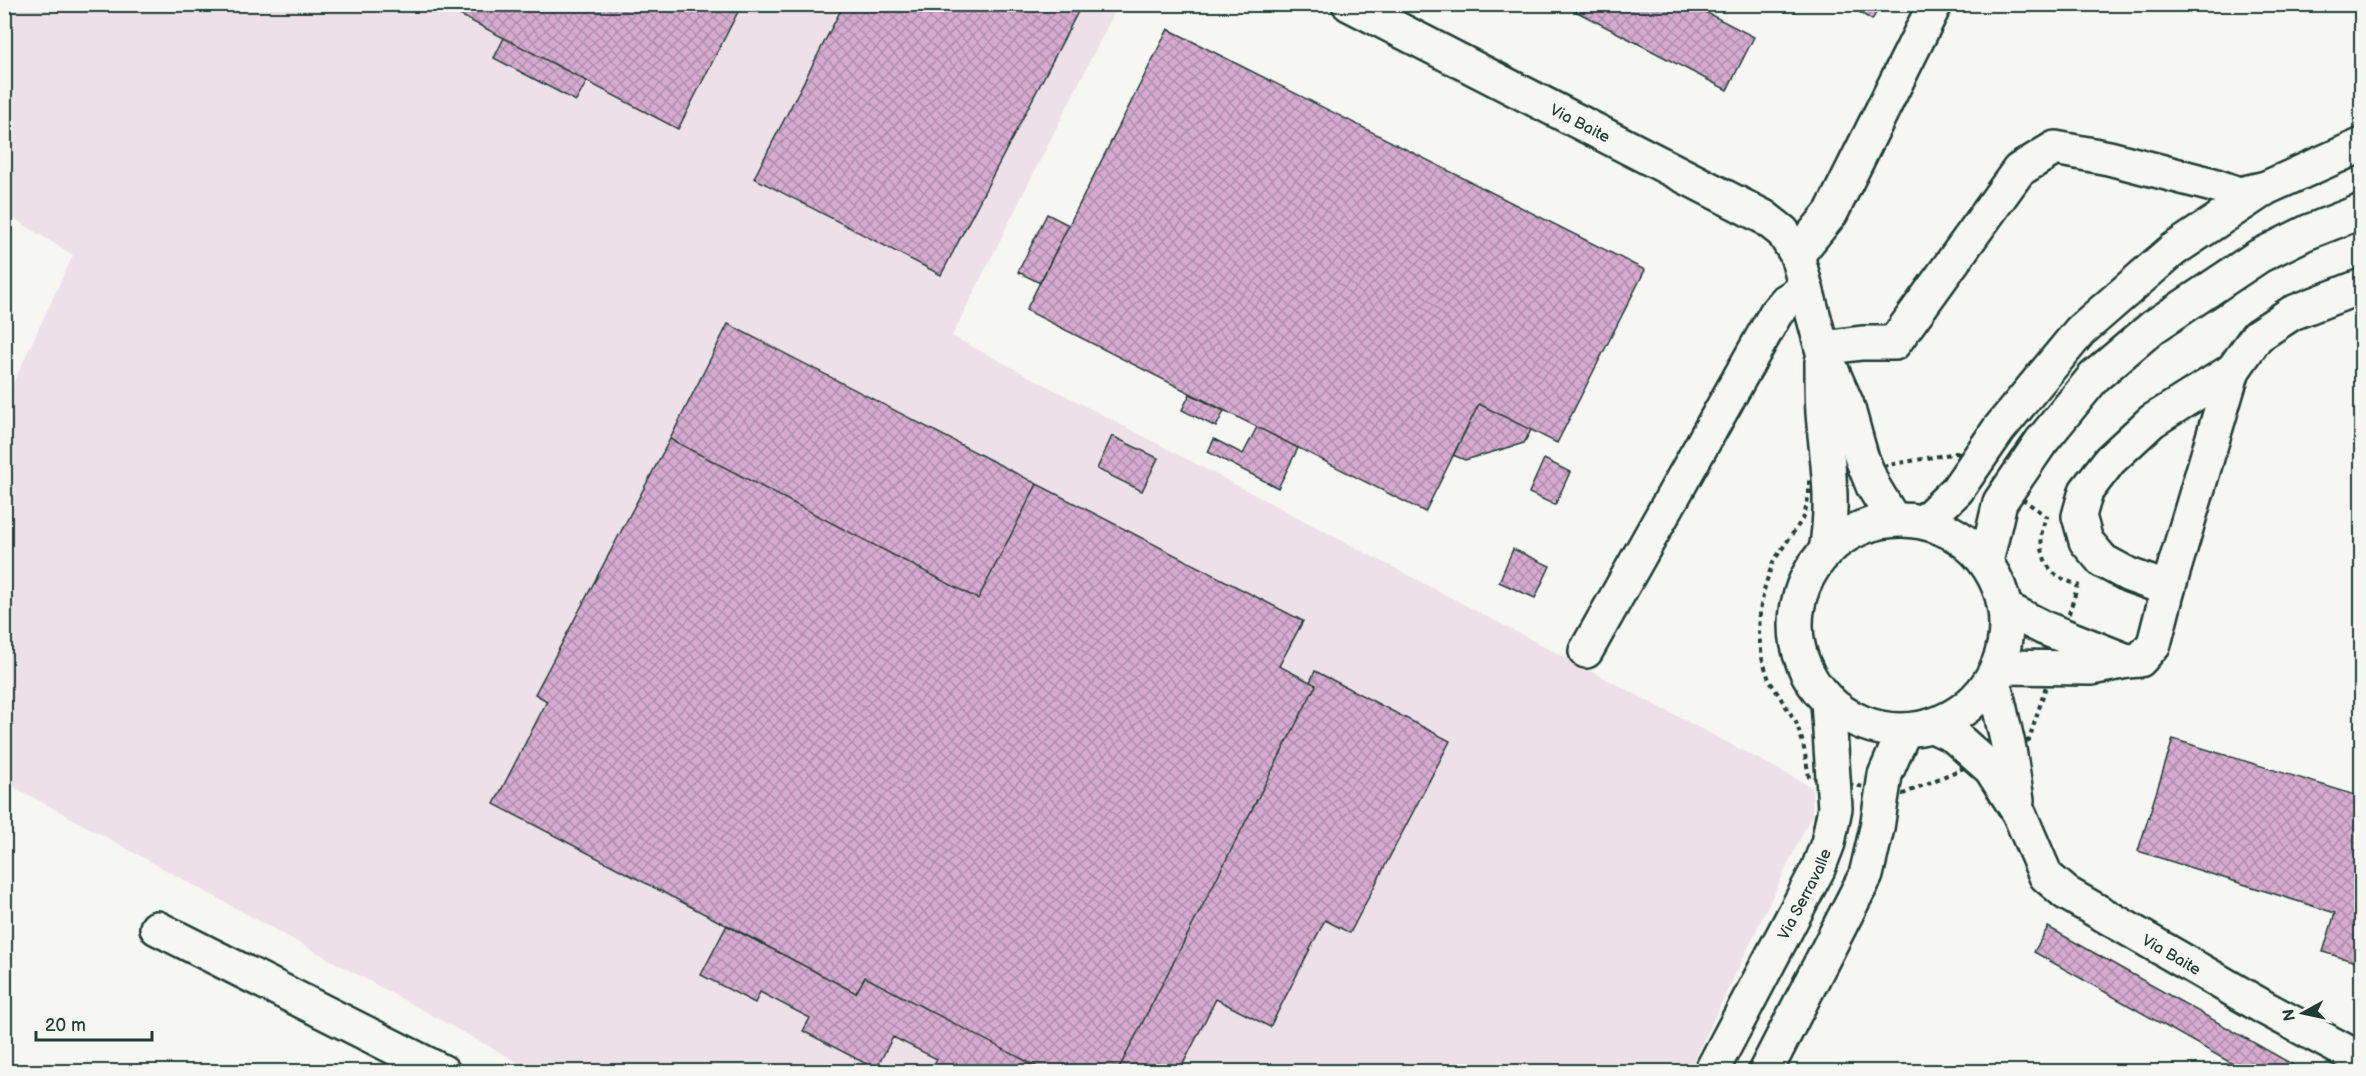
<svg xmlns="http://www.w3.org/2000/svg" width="2366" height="1076" font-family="'Balsamiq Sans',sans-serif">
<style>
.built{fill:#ede0e8}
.building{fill:url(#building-cross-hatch);stroke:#1f3d34;stroke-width:1.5}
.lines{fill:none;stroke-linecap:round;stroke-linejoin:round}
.minor-casing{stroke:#1f3d34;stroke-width:38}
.path{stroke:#1f3d34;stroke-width:4;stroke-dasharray:4.5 4.5;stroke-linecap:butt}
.minor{stroke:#f6f6f2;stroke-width:33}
.labels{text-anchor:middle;stroke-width:5;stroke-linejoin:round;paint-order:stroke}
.street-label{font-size:16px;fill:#1f3d34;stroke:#f6f6f2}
</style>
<defs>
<pattern id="building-cross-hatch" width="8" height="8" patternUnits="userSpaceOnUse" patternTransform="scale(1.5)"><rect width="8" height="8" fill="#d7abd0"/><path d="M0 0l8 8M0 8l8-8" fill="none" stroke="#ae8caa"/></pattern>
</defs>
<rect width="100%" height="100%" fill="#f6f6f2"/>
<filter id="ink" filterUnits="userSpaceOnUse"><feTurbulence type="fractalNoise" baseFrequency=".0167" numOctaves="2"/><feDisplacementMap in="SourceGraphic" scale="12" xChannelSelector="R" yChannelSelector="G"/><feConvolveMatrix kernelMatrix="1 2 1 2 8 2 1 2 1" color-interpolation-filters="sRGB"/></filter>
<g filter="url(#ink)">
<path class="built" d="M 12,4 L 1118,5 L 952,336 L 1812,787 L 1812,814 L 1689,1071 L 534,1071 L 5,782 L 5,401 L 73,255 L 5,213 L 4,19 Z"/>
<path class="building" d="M 439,4 L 742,4 L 678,129 Z
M 844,4 L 1082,4 L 941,275 L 754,178 Z
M 1562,4 L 1690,4 L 1754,37 L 1727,90 Z
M 1846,4 L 1881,4 L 1872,20 Z
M 1168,29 L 1645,270 L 1557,443 L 1479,404 L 1425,512 L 1026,310 Z
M 504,38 L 587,81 L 576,101 L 494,58 Z
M 1047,214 L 1069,225 L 1040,283 L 1018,272 Z
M 728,324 L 1037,484 L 978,599 L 670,439 Z
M 1190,394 L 1224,411 L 1216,427 L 1182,410 Z
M 1479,404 L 1531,430 L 1524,443 L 1465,460 L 1453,455 Z
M 1257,427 L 1298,448 L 1278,488 L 1208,452 L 1214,439 L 1243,454 Z
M 1112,436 L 1158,458 L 1142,491 L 1097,469 Z
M 670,439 L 978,599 L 1037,484 L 1303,621 L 1279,666 L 1316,685 L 1117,1072 L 1047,1072 L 865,977 L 856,993 L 494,804 L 547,701 L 535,694 Z
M 1544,459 L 1570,472 L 1555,505 L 1529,493 Z
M 1513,549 L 1550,566 L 1535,598 L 1499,582 Z
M 1315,671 L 1450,741 L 1350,933 L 1325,920 L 1270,1027 L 1216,999 L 1179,1072 L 1117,1072 L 1316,685 L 1310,682 Z
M 2173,739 L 2362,797 L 2362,964 L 2323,952 L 2335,913 L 2138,851 Z
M 727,925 L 856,993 L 865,977 L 1047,1072 L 937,1072 L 931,1069 L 937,1059 L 893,1037 L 876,1069 L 803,1031 L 810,1018 L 760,992 L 755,1003 L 701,975 Z
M 2048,927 L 2306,1072 L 2247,1072 L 2034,952 Z"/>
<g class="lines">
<defs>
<g id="minor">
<path id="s1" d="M 1349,4 L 1764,217 L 1783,232 L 1797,255 L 1822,348 L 1847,405 L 1861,456 L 1873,486 L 1893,519"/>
<path d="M 1797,255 L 1831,213 L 1935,4"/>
<path d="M 1822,348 L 1862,343 L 1894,343 L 2019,170 L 2055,148 L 2109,158 L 2213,185 L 2239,194 L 2266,188"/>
<path d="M 1822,362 C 1822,379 1822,396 1823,413 C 1827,463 1835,499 1826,551"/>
<circle cx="1901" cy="625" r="105"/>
<path d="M 1924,522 L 1957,490 L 1999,429 L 2080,331 L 2173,250 L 2266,188 L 2362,145"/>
<path d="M 1986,562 L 2000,502 L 2041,442 L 2094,377 L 2153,327 L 2259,256 L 2308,232 L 2362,211"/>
<path d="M 2168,589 L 2129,575 L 2103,561 L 2086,541 L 2079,516 L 2086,491 L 2110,460 L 2152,421 L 2233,370"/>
<path d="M 1586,651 L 1776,313 L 1786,301 L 1806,289"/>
<path d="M 2127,661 L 2140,660 L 2154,644 L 2168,589 L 2233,370 L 2257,336 L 2292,313 L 2362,286"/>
<path d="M 1998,667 L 2091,668 L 2127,661 L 2044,628 L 2005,608"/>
<path d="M 1993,678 L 2009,749 L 2017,800"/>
<path id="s2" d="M 1933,726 L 1954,736 L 1991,769 L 2019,813 L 2046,876 L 2066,893 L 2265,1008 L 2362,1060"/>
<path d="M 157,928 L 443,1072"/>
<path id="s3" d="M 1711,1072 L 1818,869 L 1828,843 L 1835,808 L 1828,701"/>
<path d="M 1765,1072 L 1866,875 L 1877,828 L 1885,775 L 1904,731"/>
</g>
</defs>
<use href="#minor" class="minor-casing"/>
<path class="path" d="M 1956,453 L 1963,455 L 2047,517 C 2038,531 2040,559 2052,571 C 2060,579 2068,581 2078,585 L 2029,740 L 1903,794 L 1809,777 L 1803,743 L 1796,722 L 1769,680 L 1762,658 L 1759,635 L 1760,610 L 1765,586 L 1773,562 L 1804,517 L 1809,494 L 1809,479 Z"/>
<use href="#minor" class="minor"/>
</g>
</g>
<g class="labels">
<g class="street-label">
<text dy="6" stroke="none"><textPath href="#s1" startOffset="260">Via Baite</textPath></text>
<text dy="6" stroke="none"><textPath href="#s3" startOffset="201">Via Serravalle</textPath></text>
<text dy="6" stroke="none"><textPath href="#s2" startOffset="342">Via Baite</textPath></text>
</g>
</g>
<rect width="2366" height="1076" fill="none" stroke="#f6f6f2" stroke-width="24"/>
<rect x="12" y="12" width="2342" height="1052" fill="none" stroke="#1f3d34" stroke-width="2" filter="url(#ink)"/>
<g transform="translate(2303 1013) rotate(262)" stroke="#f6f6f2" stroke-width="4.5" paint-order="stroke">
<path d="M0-4.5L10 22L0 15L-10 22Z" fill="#1f3d34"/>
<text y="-9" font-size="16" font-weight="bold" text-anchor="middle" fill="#1f3d34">N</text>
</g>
<path d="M36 1031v9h116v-9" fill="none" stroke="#1f3d34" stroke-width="3"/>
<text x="45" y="1031" font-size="18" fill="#1f3d34" stroke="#f6f6f2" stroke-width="4.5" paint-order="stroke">20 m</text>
</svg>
